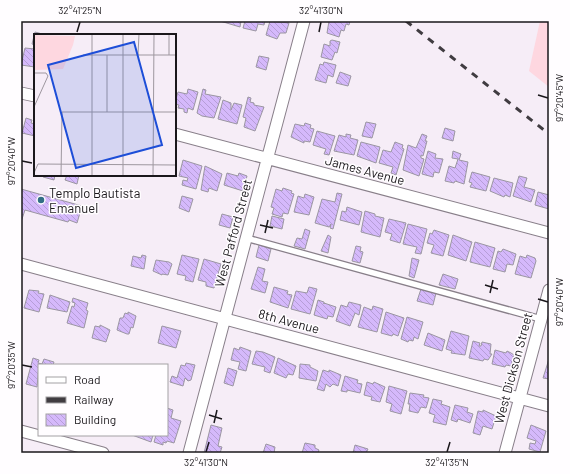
<svg xmlns="http://www.w3.org/2000/svg" width="570" height="474" font-family="Barlow,sans-serif">
<style>
.green{fill:#fed7e0}
.building{fill:url(#building-back-hatch);stroke:#9b96a2}
.lines{fill:none;stroke-linecap:round;stroke-linejoin:round}
.lane-casing{stroke:#887f89;stroke-width:8}
.street-casing{stroke:#887f89;stroke-width:13}
.lane{stroke:#fff;stroke-width:5.5}
.street{stroke:#fff;stroke-width:11}
.rail{stroke:#403c41;stroke-width:3;stroke-dasharray:7 7;stroke-linecap:butt}
.ticks{fill:none;stroke:#1a171b;stroke-width:1.5}
.poi-dot{fill:#326e85;stroke:#fffdff;stroke-width:1.5}
.labels{text-anchor:middle;stroke-width:3;stroke-linejoin:round;paint-order:stroke}
.street-label{font-size:13px;fill:#1a171b;stroke:#fffdff}
.poi-label{font-size:13px;fill:#1a171b;stroke:#fffdff;text-anchor:start}
.inset-road{fill:none;stroke:#9e979f;stroke-width:1}
.view{fill:#1d4ed8;fill-opacity:0.15;stroke:#1d4ed8;stroke-width:2}
.inset-edge{fill:none;stroke:#1a171b;stroke-width:2}
.neatline{fill:none;stroke:#1a171b;stroke-width:1.5}
.ticks-label{font-size:10px;text-anchor:middle;fill:#1a171b}
</style>
<defs>
<pattern id="building-back-hatch" width="6" height="6" patternUnits="userSpaceOnUse"><rect width="6" height="6" fill="#d5b9fb"/><path d="M-1 5l2 2M0 0l6 6M5-1l2 2" fill="none" stroke="#b69ed7"/></pattern>
</defs>
<rect width="100%" height="100%" fill="#f6edf7"/>
<path class="green" d="M 540,21 L 549,21 L 549,87 L 529,71 Z"/>
<path class="building" d="M 220,21 L 241,21 L 240,27 Z
M 245,21 L 265,21 L 264,25 L 258,24 L 256,31 L 243,28 Z
M 270,21 L 289,23 L 286,33 L 280,33 L 277,39 L 266,35 Z
M 329,21 L 350,21 L 349,25 L 346,24 L 344,31 L 341,30 L 339,37 L 327,33 Z
M 35,32 L 46,35 L 35,35 L 35,45 L 32,44 Z
M 332,40 L 340,42 L 337,53 L 335,52 L 332,60 L 321,57 L 324,44 L 330,46 L 330,41 Z
M 25,48 L 35,49 L 35,67 L 21,65 Z
M 259,56 L 269,58 L 266,70 L 256,67 Z
M 324,62 L 336,65 L 333,77 L 328,75 L 326,83 L 315,80 L 320,64 L 323,65 Z
M 340,72 L 351,76 L 348,86 L 336,83 Z
M 188,89 L 198,92 L 193,110 L 188,108 L 187,113 L 184,112 L 184,109 L 178,108 L 179,105 L 175,104 L 175,102 L 178,92 L 187,94 Z
M 203,89 L 206,90 L 205,94 L 221,97 L 214,118 L 202,116 L 197,113 Z
M 248,97 L 251,98 L 250,102 L 254,103 L 254,105 L 264,107 L 255,131 L 244,127 L 246,118 L 243,117 Z
M 223,100 L 231,103 L 231,110 L 234,103 L 242,105 L 237,124 L 218,119 Z
M 26,118 L 32,120 L 31,123 L 35,124 L 35,136 L 22,133 Z
M 366,122 L 376,124 L 372,138 L 362,136 Z
M 305,123 L 311,125 L 310,128 L 314,129 L 310,142 L 304,141 L 304,143 L 291,137 L 295,124 L 304,126 Z
M 445,128 L 455,131 L 453,141 L 442,138 Z
M 317,131 L 335,136 L 329,155 L 324,154 L 326,149 L 313,145 Z
M 346,134 L 351,135 L 350,138 L 358,140 L 354,155 L 334,151 L 339,135 L 346,137 Z
M 422,134 L 427,136 L 425,141 L 427,141 L 423,156 L 421,155 L 421,158 L 424,159 L 419,176 L 403,170 L 408,145 L 416,148 Z
M 361,142 L 380,147 L 376,163 L 357,156 Z
M 395,142 L 403,145 L 402,148 L 404,149 L 396,175 L 391,173 L 393,167 L 379,163 L 383,150 L 391,152 Z
M 428,151 L 436,154 L 435,158 L 443,159 L 439,173 L 434,172 L 433,177 L 422,174 Z
M 453,151 L 461,154 L 459,160 L 468,162 L 464,184 L 455,181 L 454,183 L 445,181 L 449,166 L 455,168 L 458,159 L 452,158 Z
M 183,160 L 202,166 L 196,189 L 182,185 L 183,180 L 187,181 L 188,178 L 179,176 Z
M 205,166 L 222,174 L 217,191 L 209,188 L 208,192 L 201,190 Z
M 472,172 L 490,177 L 486,191 L 470,187 L 472,183 L 469,182 Z
M 227,173 L 238,176 L 239,173 L 247,176 L 243,191 L 224,185 Z
M 44,175 L 55,175 L 54,180 L 43,177 Z
M 67,175 L 79,175 L 77,184 L 65,180 Z
M 519,176 L 527,178 L 524,187 L 535,190 L 531,202 L 513,196 Z
M 494,178 L 513,183 L 510,197 L 505,195 L 504,197 L 490,191 Z
M 283,188 L 292,191 L 291,193 L 294,194 L 288,214 L 283,213 L 282,217 L 272,214 L 274,208 L 271,207 L 276,189 L 282,191 Z
M 21,189 L 82,206 L 77,223 L 69,220 L 68,222 L 25,210 L 21,222 Z
M 538,192 L 549,195 L 549,209 L 535,205 Z
M 337,193 L 342,194 L 333,229 L 330,228 L 331,224 L 329,227 L 315,223 L 322,199 L 335,202 Z
M 305,194 L 314,197 L 309,215 L 294,212 L 298,196 L 304,198 Z
M 182,196 L 193,199 L 189,212 L 179,208 Z
M 347,207 L 362,212 L 359,225 L 340,220 L 342,211 L 346,212 Z
M 365,211 L 375,214 L 375,216 L 384,218 L 380,237 L 361,232 Z
M 222,214 L 233,217 L 230,228 L 219,225 Z
M 272,216 L 284,219 L 282,229 L 270,226 Z
M 389,219 L 406,223 L 400,243 L 390,240 L 392,234 L 385,232 Z
M 408,224 L 427,229 L 421,254 L 415,253 L 417,247 L 403,244 Z
M 305,229 L 310,231 L 305,249 L 294,246 L 297,238 L 302,239 Z
M 434,230 L 449,235 L 443,256 L 431,253 L 434,245 L 427,243 L 430,233 L 432,234 Z
M 328,235 L 331,237 L 328,253 L 321,251 Z
M 453,235 L 472,242 L 466,261 L 448,255 Z
M 475,242 L 495,248 L 490,267 L 470,262 Z
M 259,245 L 271,249 L 268,261 L 256,257 Z
M 356,246 L 361,247 L 360,251 L 363,252 L 360,263 L 352,261 Z
M 503,249 L 516,254 L 513,265 L 507,264 L 505,272 L 493,269 L 498,251 L 501,252 Z
M 142,255 L 146,256 L 144,269 L 131,266 L 133,256 L 141,258 Z
M 182,255 L 199,259 L 193,282 L 185,280 L 186,276 L 177,274 Z
M 527,255 L 535,258 L 536,261 L 531,278 L 515,274 L 520,256 L 526,258 Z
M 412,258 L 419,260 L 414,278 L 409,276 Z
M 204,259 L 221,264 L 214,288 L 206,286 L 206,282 L 198,280 Z
M 156,260 L 169,262 L 172,264 L 168,275 L 162,274 L 162,275 L 153,271 Z
M 258,267 L 265,269 L 262,281 L 268,282 L 265,293 L 251,289 Z
M 443,274 L 458,279 L 455,289 L 439,285 Z
M 274,287 L 288,291 L 287,294 L 292,295 L 288,308 L 270,302 Z
M 309,287 L 317,289 L 310,314 L 291,309 L 296,291 L 307,293 Z
M 421,289 L 436,293 L 433,305 L 417,301 Z
M 29,290 L 39,291 L 38,293 L 44,294 L 39,312 L 24,308 Z
M 50,295 L 70,302 L 67,312 L 47,308 Z
M 73,298 L 88,303 L 86,310 L 88,311 L 84,328 L 67,323 L 72,306 L 74,307 L 75,303 L 72,302 Z
M 318,300 L 324,302 L 324,304 L 324,303 L 336,307 L 333,317 L 328,316 L 327,319 L 314,315 Z
M 349,302 L 361,305 L 359,315 L 355,313 L 350,326 L 336,321 L 341,305 L 347,307 Z
M 373,306 L 383,309 L 377,332 L 358,327 L 364,307 L 372,310 Z
M 128,312 L 136,316 L 133,328 L 131,327 L 129,334 L 127,334 L 117,330 L 120,318 L 123,318 L 125,313 L 128,314 Z
M 386,312 L 404,318 L 398,336 L 393,334 L 392,336 L 381,333 Z
M 407,317 L 423,322 L 418,339 L 414,337 L 413,341 L 409,340 L 408,342 L 401,339 Z
M 100,325 L 110,330 L 106,342 L 92,338 L 95,326 L 100,327 Z
M 162,326 L 181,331 L 176,348 L 158,343 Z
M 451,331 L 469,336 L 465,355 L 451,353 L 452,351 L 446,349 Z
M 428,333 L 445,340 L 442,351 L 424,345 Z
M 473,341 L 480,343 L 479,346 L 481,346 L 482,342 L 491,344 L 490,354 L 492,354 L 488,360 L 484,359 L 483,361 L 469,358 Z
M 240,347 L 251,351 L 246,371 L 238,369 L 240,362 L 231,360 L 234,348 L 239,350 Z
M 495,350 L 506,353 L 507,351 L 511,353 L 514,355 L 511,366 L 506,365 L 505,367 L 492,364 Z
M 256,351 L 263,352 L 275,357 L 270,373 L 264,371 L 265,367 L 252,364 Z
M 33,358 L 39,360 L 38,363 L 42,364 L 44,359 L 54,362 L 53,365 L 39,365 L 37,387 L 26,384 Z
M 278,358 L 296,366 L 293,375 L 288,374 L 286,378 L 274,373 Z
M 549,359 L 549,379 L 543,378 Z
M 186,363 L 195,365 L 191,380 L 188,381 L 185,378 L 183,386 L 170,382 L 172,376 L 177,378 L 181,365 L 185,366 Z
M 300,364 L 310,365 L 310,367 L 318,371 L 316,381 L 299,378 Z
M 228,368 L 237,371 L 233,386 L 224,383 Z
M 323,370 L 329,372 L 329,370 L 341,375 L 338,386 L 333,384 L 330,387 L 326,384 L 324,391 L 317,389 Z
M 345,376 L 358,380 L 357,383 L 362,384 L 360,393 L 347,390 L 347,392 L 341,391 Z
M 367,382 L 373,384 L 374,382 L 385,387 L 380,402 L 371,400 L 372,397 L 364,395 Z
M 389,386 L 407,391 L 401,414 L 390,411 L 392,404 L 386,402 Z
M 410,393 L 424,395 L 423,397 L 429,398 L 426,408 L 421,407 L 418,413 L 409,411 L 410,404 L 408,404 Z
M 433,399 L 442,401 L 441,404 L 450,407 L 446,425 L 433,422 L 435,415 L 429,413 Z
M 455,405 L 468,408 L 467,412 L 473,414 L 470,423 L 458,419 L 457,422 L 451,420 Z
M 167,408 L 173,410 L 171,418 L 181,421 L 174,443 L 167,441 L 166,443 L 163,442 L 163,445 L 154,442 L 156,435 L 167,435 Z
M 483,410 L 496,416 L 492,429 L 483,426 L 480,435 L 473,433 L 478,411 L 483,412 Z
M 211,425 L 222,428 L 218,446 L 222,447 L 220,453 L 204,453 Z
M 531,425 L 546,431 L 540,452 L 529,449 L 530,443 L 535,444 L 536,441 L 527,438 Z
M 132,435 L 153,435 L 151,442 Z
M 305,443 L 315,445 L 315,448 L 319,450 L 318,453 L 302,453 Z
M 266,444 L 275,447 L 274,453 L 263,453 Z
M 355,445 L 368,449 L 366,453 L 353,453 Z"/>
<g class="lines">
<defs>
<path id="lane" d="M 246,238 L 541,319"/>
<path id="street" d="M 21,93 L 35,96
M 175,134 L 549,233
M 21,264 L 549,406
M 21,431 L 103,453
M 189,453 L 304,21
M 505,453 L 549,290"/>
</defs>
<use href="#lane" class="lane-casing"/>
<use href="#street" class="street-casing"/>
<use href="#lane" class="lane"/>
<use href="#street" class="street"/>
<path class="rail" d="M 406,21 L 549,134"/>
</g>
<path class="ticks" d="M 77,32 L 80,22M 319,32 L 321,22M 538,95 L 548,98M 22,161 L 32,163M 260,225 L 273,228M 265,233 L 268,220M 485,285 L 498,289M 490,293 L 493,280M 538,299 L 548,302M 22,365 L 32,367M 209,415 L 222,419M 214,423 L 217,410M 206,452 L 209,442M 447,452 L 450,442"/>
<circle class="poi-dot" cx="41" cy="200" r="4"/>
<g class="labels">
<g class="street-label">
<text transform="translate(365 170) rotate(15)" y="5">James Avenue</text>
<text transform="translate(233 233) rotate(-75)" y="5">West Pafford Street</text>
<text transform="translate(289 321) rotate(15)" y="5">8th Avenue</text>
<text transform="translate(513 368) rotate(-75)" y="5">West Dickson Street</text>
</g>
<g class="poi-label">
<text x="49" y="198">Templo Bautista<tspan x="49" dy="15">Emanuel</tspan></text>
</g>
</g>
<g transform="translate(34 34)">
<rect width="142" height="142" fill="#f6edf7"/>
<path d="M 0,1 L 41,2 L 39,11 L 29,35 L 0,36 Z" fill="#fed7e0"/>
<path class="inset-road" d="M 49,21 L 142,21M 104,21 L 105,0M 135,21 L 135,0M 0,39 L 12,39 L 14,42 L 0,73M 73,78 L 73,21M 0,139 L 4,130 L 142,131M 27,142 L 28,78 L 142,78M 58,142 L 58,0M 89,142 L 89,0M 119,142 L 120,0"/>
<path class="view" d="M 100,8 L 128,111 L 42,134 L 14,31 Z"/>
<rect width="142" height="142" class="inset-edge"/>
</g>
<rect width="570" height="474" fill="none" stroke="#fffdff" stroke-width="44"/>
<rect x="38" y="364" width="130" height="72" fill="#fffdff" stroke="#a3a1a4"/>
<rect x="46" y="377" width="20" height="6" fill="#ffffff" stroke="#a3a1a4"/>
<text x="74" y="384" font-size="12" fill="#1a171b">Road</text>
<rect x="46" y="397" width="20" height="6" fill="#403c41" stroke="#a3a1a4"/>
<text x="74" y="404" font-size="12" fill="#1a171b">Railway</text>
<rect x="46" y="414" width="20" height="12" fill="url(#building-back-hatch)" stroke="#a3a1a4"/>
<text x="74" y="424" font-size="12" fill="#1a171b">Building</text>
<rect x="22" y="22" width="526" height="430" class="neatline"/>
<g class="ticks-label">
<text x="80" y="14">32°41'25"N</text>
<text x="321" y="14">32°41'30"N</text>
<text transform="translate(559 98) rotate(-90)" y="4">97°20'45"W</text>
<text transform="translate(11 161) rotate(-90)" y="4">97°20'40"W</text>
<text transform="translate(559 302) rotate(-90)" y="4">97°20'40"W</text>
<text transform="translate(11 365) rotate(-90)" y="4">97°20'35"W</text>
<text x="206" y="466">32°41'30"N</text>
<text x="447" y="466">32°41'35"N</text>
</g>
</svg>
